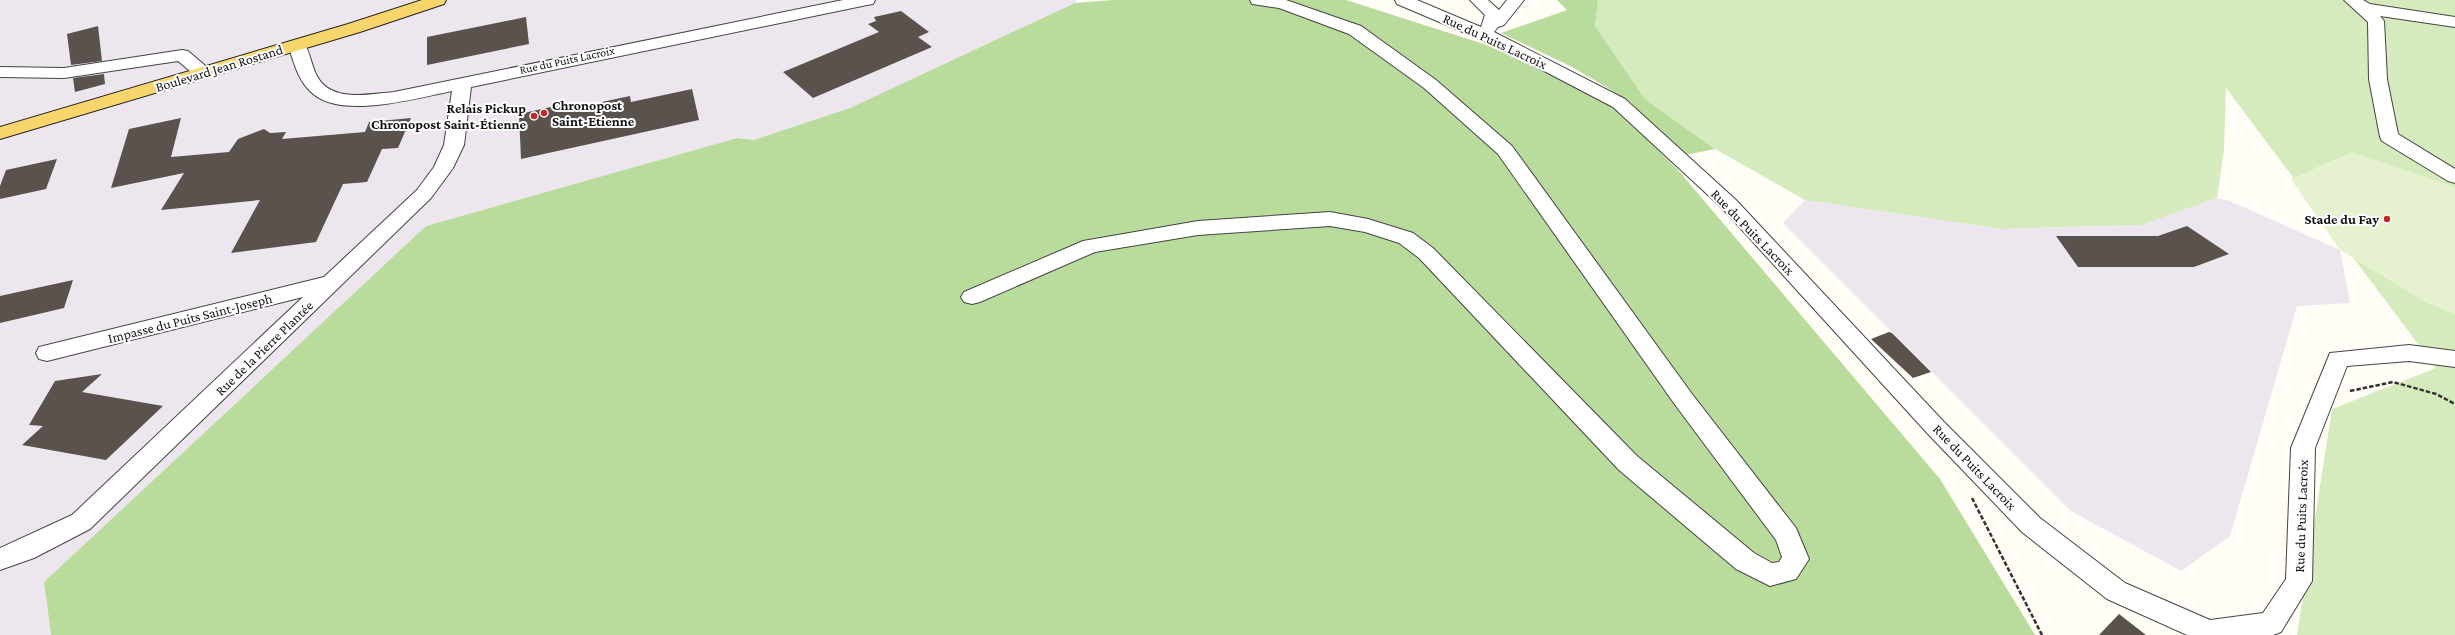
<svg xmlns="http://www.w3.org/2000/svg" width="2455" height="635" font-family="'Crimson Pro',serif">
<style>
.industrial{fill:#eee6ef}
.green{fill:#d5ebbd}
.forest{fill:#b9dc9c}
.pitch{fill:#e6f2cf}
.building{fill:#5a524d}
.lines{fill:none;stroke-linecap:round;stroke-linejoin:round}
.minor-casing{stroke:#444;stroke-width:2}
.major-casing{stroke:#222;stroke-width:2}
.path{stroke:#333;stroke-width:2.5;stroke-dasharray:4.5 2;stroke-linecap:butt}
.minor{fill:#fff;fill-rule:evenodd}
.major{fill:#f9d66b;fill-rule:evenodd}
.poi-dot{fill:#c4262e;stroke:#fff;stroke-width:1.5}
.labels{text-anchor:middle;stroke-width:4;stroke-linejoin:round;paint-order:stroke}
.far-street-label{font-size:12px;fill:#111;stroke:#fff}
.street-label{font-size:14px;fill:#111;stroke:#fff}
.poi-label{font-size:14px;font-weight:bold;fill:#111;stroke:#fff;text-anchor:end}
</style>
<rect width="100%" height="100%" fill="#fffdf5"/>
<path class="industrial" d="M 0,0 L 1076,0 L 1075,3 L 850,108 L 805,124 L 754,140 L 737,138 L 426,226 L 44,582 L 51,635 L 0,635 Z
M 2217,198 L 2230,201 L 2340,250 L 2350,303 L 2297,306 L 2230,536 L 2181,571 L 2071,511 L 1783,223 L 1805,200 L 2001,229 L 2141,225 Z"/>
<path class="green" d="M 1598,0 L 2455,0 L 2455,635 L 2297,635 L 2332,409 L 2436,368 L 2226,88 L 2224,150 L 2217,198 L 2141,225 L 2001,229 L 1805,200 L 1715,149 L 1645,99 L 1595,26 Z"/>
<path class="forest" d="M 1113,0 L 1346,0 L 1490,46 L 1614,106 L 1678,170 L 1940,479 L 2035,635 L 51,635 L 44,582 L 426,226 L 737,138 L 754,140 L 850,108 L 1075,3 Z
M 1557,0 L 1598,0 L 1595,26 L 1645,99 L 1715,149 L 1685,155 L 1628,100 L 1572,67 L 1501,33 L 1567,10 Z"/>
<path class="pitch" d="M 2352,152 L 2455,187 L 2455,314 L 2425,302 L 2340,250 L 2291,179 Z"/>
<path class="building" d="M 901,11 L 929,32 L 918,37 L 932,47 L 813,98 L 783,72 L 879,32 L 868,24 L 876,21 L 874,17 Z
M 526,17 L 529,44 L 427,65 L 427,37 Z
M 98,26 L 102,61 L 71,65 L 67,34 Z
M 104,74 L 105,84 L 75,92 L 73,78 Z
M 692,89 L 699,120 L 521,159 L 519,114 L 569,103 L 569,109 L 630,96 L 631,102 Z
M 181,118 L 171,157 L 229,152 L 238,139 L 264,129 L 270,133 L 286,132 L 282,139 L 365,132 L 369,122 L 411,118 L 398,148 L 382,149 L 367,182 L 343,184 L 316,242 L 231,253 L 260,200 L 161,210 L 184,173 L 111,188 L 129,129 Z
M 57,159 L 46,189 L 0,199 L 0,186 L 6,170 Z
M 2187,226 L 2229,254 L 2194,267 L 2078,267 L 2056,236 L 2158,236 Z
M 73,280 L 64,308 L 0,323 L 0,296 Z
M 1889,332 L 1892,333 L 1931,372 L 1913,378 L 1871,339 Z
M 102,374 L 82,392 L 163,406 L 106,460 L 22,445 L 43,426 L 29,425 L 55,381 Z
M 2119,614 L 2146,635 L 2099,635 Z"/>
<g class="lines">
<defs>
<path id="minor" d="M 843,0 L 875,0 L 873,4 L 867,5 L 471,87 L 464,145 L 453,168 L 431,198 L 90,529 L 34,558 L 0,570 L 0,548 L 72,515 L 303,297 L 47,361 L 39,359 L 36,353 L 39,347 L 324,277 L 417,190 L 434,167 L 444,145 L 452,91 C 417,98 338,121 310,91 C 297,78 294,62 288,45 L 291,41 L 303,41 C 310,51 311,65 317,76 C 331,103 370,94 394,92 Z
M 1250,0 L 1286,0 L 1361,26 L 1436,80 L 1512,146 L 1692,394 L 1796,528 L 1809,559 L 1796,579 L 1770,586 L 1736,569 L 1619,470 L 1419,258 L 1399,243 L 1365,232 L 1330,226 L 1198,235 L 1095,252 L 980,302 L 972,304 L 964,302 L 961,297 L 964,292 L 1083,241 L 1198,221 L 1330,212 L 1368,219 L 1413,233 L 1433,248 L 1637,456 L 1754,553 L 1772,563 L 1779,562 L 1782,557 L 1776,540 L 1676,406 L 1498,154 L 1424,88 L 1349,34 L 1279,8 L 1252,4 Z
M 1395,0 L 1417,0 L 1481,27 L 1485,15 L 1470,0 L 1488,0 L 1499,10 L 1507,0 L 1524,0 L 1504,25 L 1498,27 L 1494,32 L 1625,99 L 1736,200 L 1944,422 L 2040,518 L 2125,583 L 2210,620 L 2263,613 L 2286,579 L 2291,448 L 2330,353 L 2409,345 L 2455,351 L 2455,367 L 2409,361 L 2347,366 L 2315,448 L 2312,581 L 2281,632 L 2273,635 L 2187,635 L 2107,599 L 2022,532 L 1928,434 L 1722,208 L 1613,107 L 1498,47 L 1397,4 Z
M 2344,0 L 2363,0 L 2370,4 L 2455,17 L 2455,27 L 2380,16 L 2384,21 L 2387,79 L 2398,134 L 2455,169 L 2455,183 L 2448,181 L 2382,141 L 2380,137 L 2369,79 L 2368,22 Z
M 182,50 L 188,51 L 209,69 L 212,73 L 209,77 L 197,77 L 178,61 L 64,78 L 0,77 L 0,67 L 64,68 Z"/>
<path id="major" d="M 422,0 L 446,0 L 444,4 L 360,32 L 0,139 L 0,127 L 348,24 Z"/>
</defs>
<use href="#minor" class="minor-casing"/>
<use href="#major" class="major-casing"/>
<path class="path" d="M 2350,391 L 2393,382 L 2436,394 L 2455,404
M 1972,498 L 2042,635"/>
<use href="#minor" class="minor"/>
<use href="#major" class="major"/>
</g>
<g class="poi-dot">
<circle cx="544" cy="113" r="4"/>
<circle cx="534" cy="116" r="4"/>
<circle cx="2387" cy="219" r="4"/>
</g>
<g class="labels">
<g class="far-street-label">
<text transform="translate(567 60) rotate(-12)" y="4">Rue du Puits Lacroix</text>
</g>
<g class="street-label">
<text transform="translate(1495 41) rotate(25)" y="5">Rue du Puits Lacroix</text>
<text transform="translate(219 68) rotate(-17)" y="5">Boulevard Jean Rostand</text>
<text transform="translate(1753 232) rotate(46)" y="5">Rue du Puits Lacroix</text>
<text transform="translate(190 318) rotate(-14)" y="5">Impasse du Puits Saint-Joseph</text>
<text transform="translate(264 348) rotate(-44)" y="5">Rue de la Pierre Plantée</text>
<text transform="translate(1975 467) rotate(46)" y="5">Rue du Puits Lacroix</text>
<text transform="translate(2301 516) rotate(-88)" y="5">Rue du Puits Lacroix</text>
</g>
<g class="poi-label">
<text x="552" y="110" text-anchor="start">Chronopost<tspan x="552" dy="16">Saint-Etienne</tspan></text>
<text x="526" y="113">Relais Pickup<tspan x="526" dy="16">Chronopost Saint-Étienne</tspan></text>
<text x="2379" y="224">Stade du Fay</text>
</g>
</g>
</svg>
